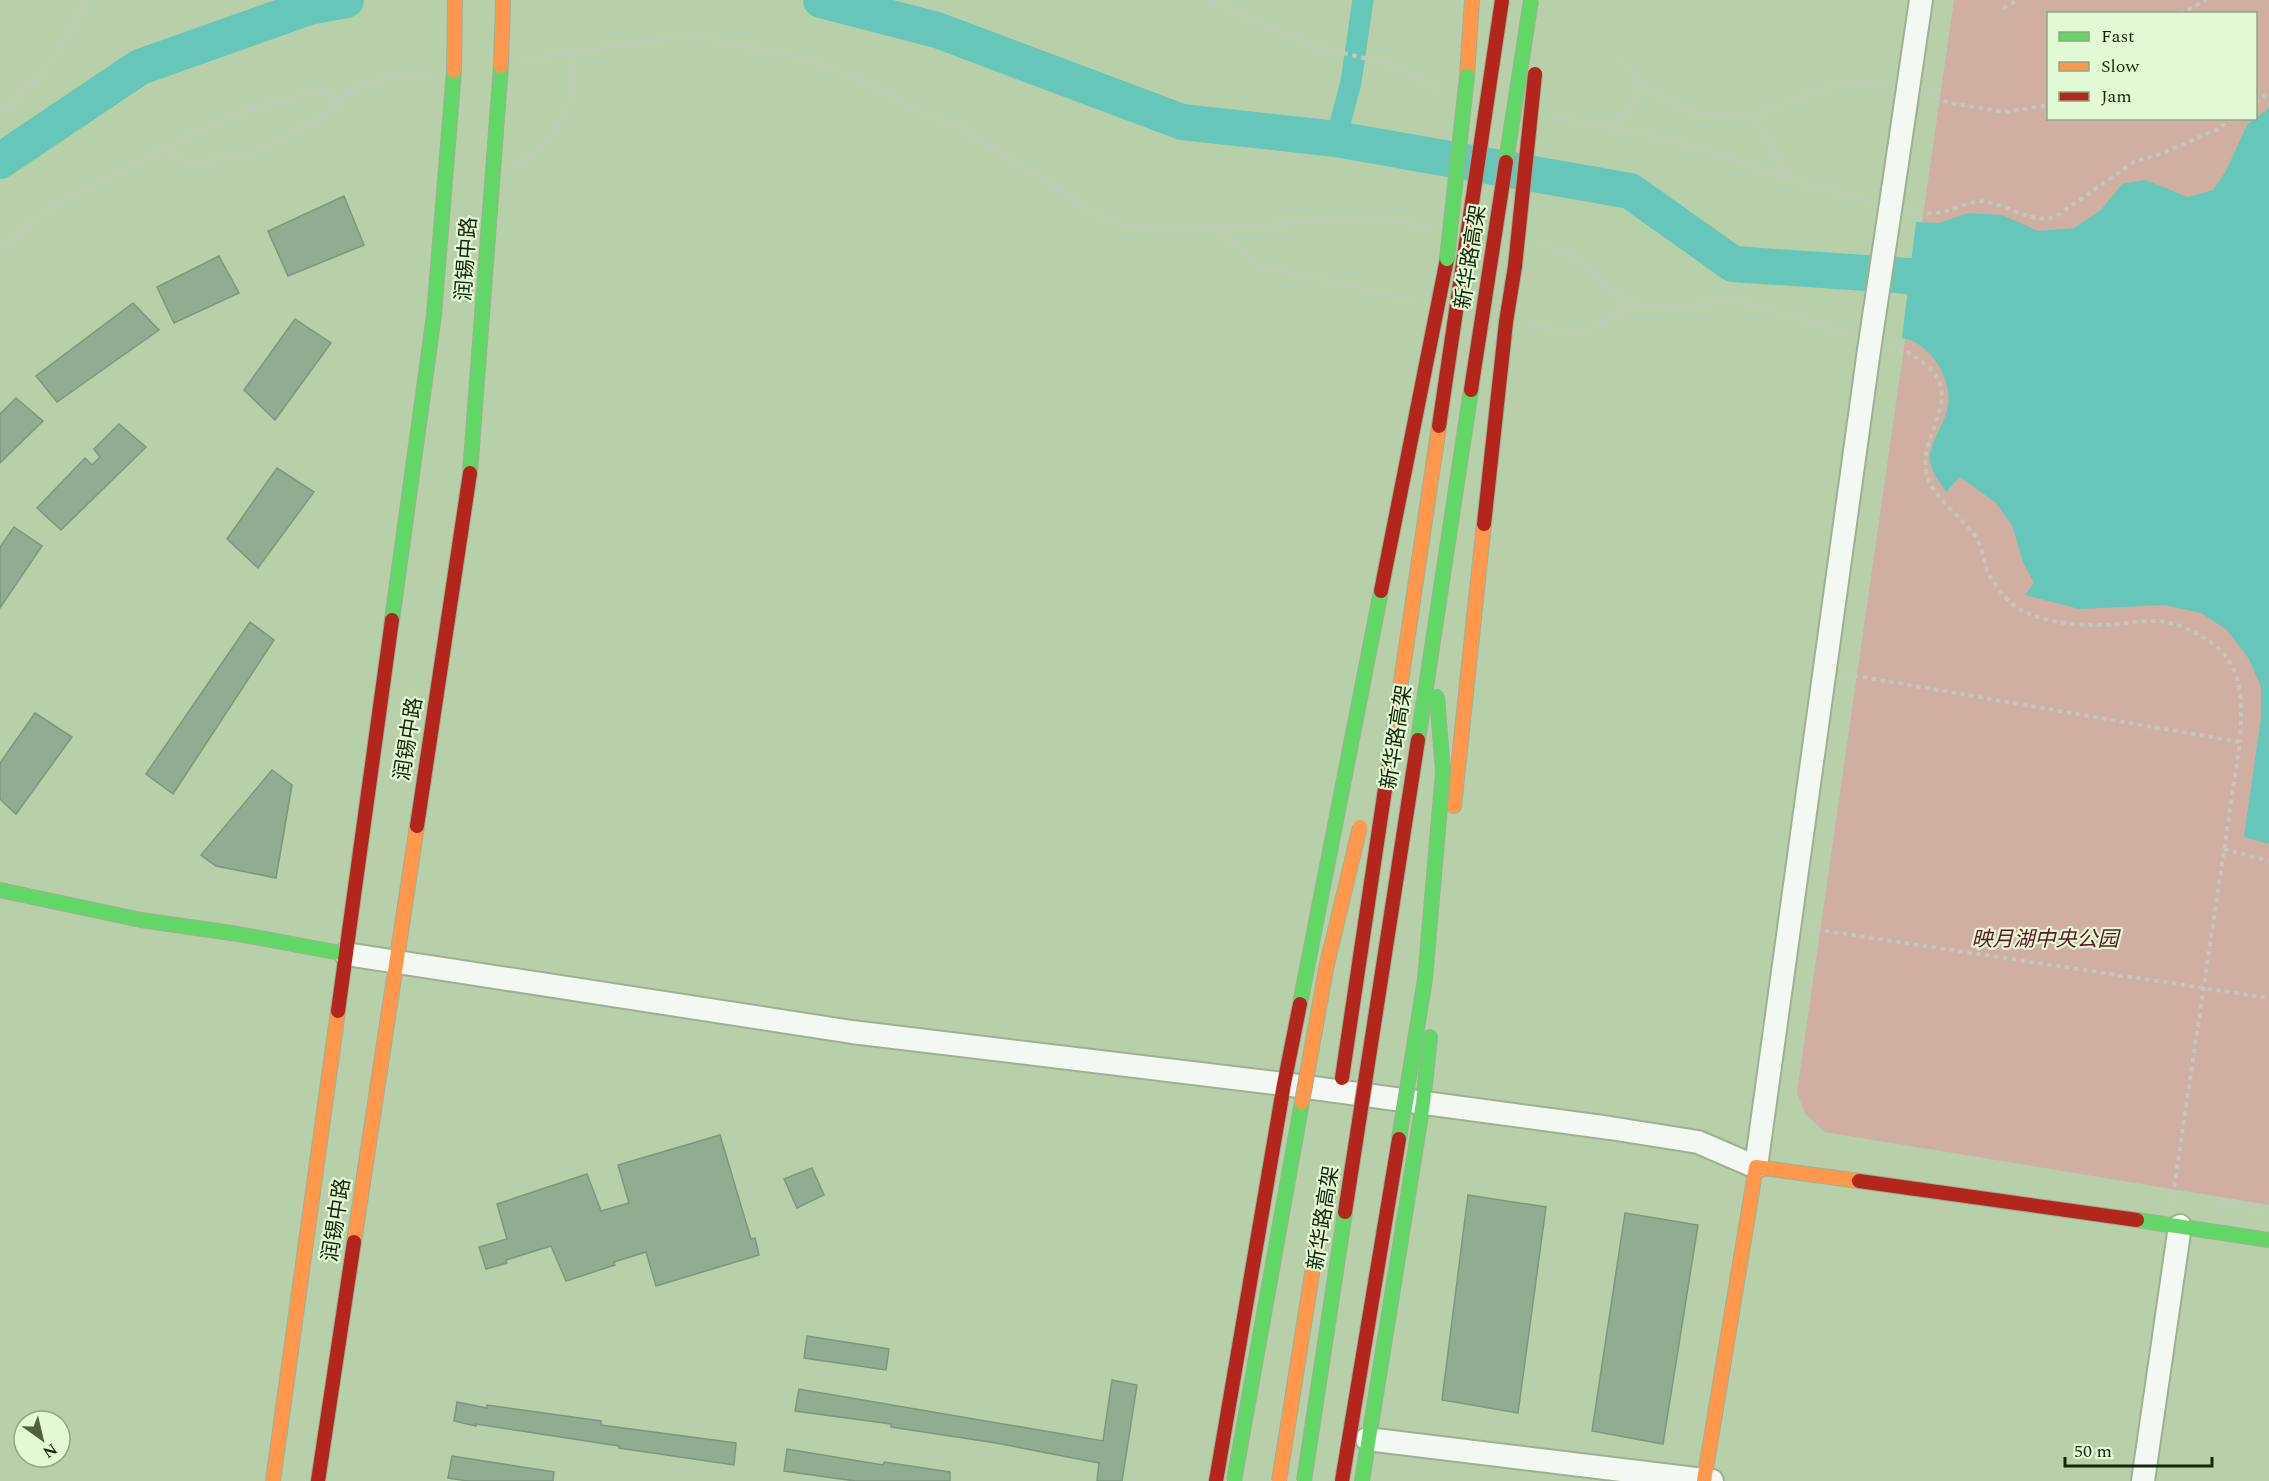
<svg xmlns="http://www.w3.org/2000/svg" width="2269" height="1481" font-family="Spectral,'Noto Sans SC',serif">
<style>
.green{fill:#d0aea1;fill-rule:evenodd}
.water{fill:#66c6ba}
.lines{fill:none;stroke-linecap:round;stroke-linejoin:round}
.canal{stroke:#66c6ba;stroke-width:21}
.river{stroke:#66c6ba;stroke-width:36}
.building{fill:#92ac91;stroke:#7d977c;stroke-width:1.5}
.street-casing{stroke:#9cb092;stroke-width:26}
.fast-casing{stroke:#9cb092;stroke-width:16}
.slow-casing{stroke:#9cb092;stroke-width:16}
.jam-casing{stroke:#9cb092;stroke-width:16}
.path{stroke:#c1c9bd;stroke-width:4;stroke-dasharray:4.5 4.5;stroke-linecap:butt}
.street{stroke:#f4f8f2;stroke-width:22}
.fast{stroke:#63d668;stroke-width:14}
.slow{stroke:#ff974d;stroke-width:14}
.jam{stroke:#b3261e;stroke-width:14}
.street-bridge-casing{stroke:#9cb092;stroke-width:26;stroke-linecap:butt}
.fast-bridge-casing{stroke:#9cb092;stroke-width:16;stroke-linecap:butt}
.slow-bridge-casing{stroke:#9cb092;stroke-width:16;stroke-linecap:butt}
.jam-bridge-casing{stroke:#9cb092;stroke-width:16;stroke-linecap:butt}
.street-bridge{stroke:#f4f8f2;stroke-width:22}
.fast-bridge{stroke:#63d668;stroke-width:14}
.slow-bridge{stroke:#ff974d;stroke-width:14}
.jam-bridge{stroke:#b3261e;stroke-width:14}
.labels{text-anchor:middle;stroke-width:4.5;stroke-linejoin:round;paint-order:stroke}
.street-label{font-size:21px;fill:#15260a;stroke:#e2f9d6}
.park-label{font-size:21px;font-style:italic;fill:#641524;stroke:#e2f9d6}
</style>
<rect width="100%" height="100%" fill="#b7d0a9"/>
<path class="green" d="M 1954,0 L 2269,0 L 2269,1205 L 1825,1132 L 1805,1114 L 1797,1092 ZM 2048,14 L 2256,14 L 2256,118 L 2048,118 Z"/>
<path class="water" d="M 2269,108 L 2269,844 L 2244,837 L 2261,718 L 2261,687 L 2249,659 L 2227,630 L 2201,613 L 2165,605 L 2079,609 L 2025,595 L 2034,583 L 2023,562 L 2012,525 L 1996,503 L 1960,477 L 1946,492 C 1939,481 1928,468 1930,454 C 1933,437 1946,422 1948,405 C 1952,378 1930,342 1902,338 L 1916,222 L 1939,223 L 1968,213 L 2002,215 L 2038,231 L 2074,228 L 2101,210 L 2122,184 L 2145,180 L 2188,197 L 2213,190 L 2226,171 L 2247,125 Z"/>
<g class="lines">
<path class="canal" d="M 1336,139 L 1351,82 L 1363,0"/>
<path class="river" d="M 821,0 L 937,30 L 1182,122 L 1336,139 L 1630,191 L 1733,264 L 1909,276 L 1955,289
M 0,161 L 140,67 L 309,7 L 346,0"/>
</g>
<path class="building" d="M 344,196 L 364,245 L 288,276 L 268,231 Z
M 219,256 L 239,293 L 174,323 L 157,287 Z
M 133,303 L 159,330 L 57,402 L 36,376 Z
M 295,319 L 331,343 L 275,420 L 244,390 Z
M 16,398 L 43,421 L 0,463 L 0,414 Z
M 119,424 L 146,447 L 61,530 L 37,508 L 85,458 L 92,465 L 100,457 L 94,449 Z
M 277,468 L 314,492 L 258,568 L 227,539 Z
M 14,527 L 42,546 L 0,608 L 0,547 Z
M 250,622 L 274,640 L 173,794 L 146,774 Z
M 35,713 L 72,737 L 16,814 L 0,799 L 0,763 Z
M 272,770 L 292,785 L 276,878 L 216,866 L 201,855 Z
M 720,1135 L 751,1239 L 755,1238 L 759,1255 L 656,1286 L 646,1252 L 614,1262 L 615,1265 L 566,1281 L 551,1246 L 506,1260 L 507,1263 L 486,1269 L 479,1247 L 507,1239 L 497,1204 L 587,1174 L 601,1211 L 629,1203 L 618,1165 Z
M 812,1168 L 824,1195 L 797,1208 L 784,1179 Z
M 1468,1195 L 1546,1207 L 1518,1413 L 1442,1400 Z
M 1625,1213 L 1698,1225 L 1663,1444 L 1592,1431 Z
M 807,1336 L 889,1349 L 886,1370 L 804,1358 Z
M 1112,1380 L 1137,1385 L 1122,1481 L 1097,1481 L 1099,1463 L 996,1443 L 891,1427 L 891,1424 L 795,1411 L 799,1389 L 1103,1441 Z
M 457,1402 L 487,1408 L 487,1405 L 601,1421 L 601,1425 L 736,1443 L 734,1465 L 619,1448 L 619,1446 L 476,1424 L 476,1426 L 454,1421 Z
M 787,1449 L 883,1465 L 884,1462 L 950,1472 L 950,1481 L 855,1481 L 784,1471 Z
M 452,1456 L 554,1472 L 553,1481 L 468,1481 L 448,1478 Z"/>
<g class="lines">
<defs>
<path id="street" d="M 1893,190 L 1921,0
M 346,954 L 852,1032 L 1284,1084 L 1610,1128 L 1698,1142 L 1756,1167 L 1869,350
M 1367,1439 L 1712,1481
M 2143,1481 L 2180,1226"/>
<path id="fast" d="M 470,473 L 501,66
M 392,620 L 434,315 L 454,71
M 0,890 L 141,920 L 238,934 L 346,954
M 1300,1004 L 1381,591
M 2137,1220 L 2269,1240
M 1362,1481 L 1423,1103 L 1430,1037"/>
<path id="slow" d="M 1467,76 L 1472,0
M 1454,806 L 1484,524
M 354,1242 L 417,826
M 273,1481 L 338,1011
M 1704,1481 L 1756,1167 L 1859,1181"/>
<path id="jam" d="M 1484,524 L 1506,322 L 1515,266
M 1381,591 L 1447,259
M 417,826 L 470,473
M 338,1011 L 392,620
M 1859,1181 L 2137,1220
M 318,1481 L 354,1242
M 1216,1481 L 1284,1084 L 1300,1004"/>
</defs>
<use href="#street" class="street-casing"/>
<use href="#fast" class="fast-casing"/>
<use href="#slow" class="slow-casing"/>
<use href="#jam" class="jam-casing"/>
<path class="path" d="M 1210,0 L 1317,47 L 1394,65 L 1441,91
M 2003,8 L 2018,0
M 2180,14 L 2206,0
M 526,58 L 695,36 L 806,59 L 863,81 L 940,120 L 959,125 L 1075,200 L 1084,209 L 1122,225 L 1152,229 L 1216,228 L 1376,217 L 1427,226
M 1620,61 L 1646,87 L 1693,112 L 1733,116 L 1752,117 L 1845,81 L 1886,86 L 1886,84
M 1927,93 L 1949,103 L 2005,112 L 2048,105
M 2256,103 L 2269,92
M 0,112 L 10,105 L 54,61 L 87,0
M 1553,116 L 1690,145 L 1788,178 L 1873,203
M 1752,117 L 1788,177
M 1609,127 L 1632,106 L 1637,79
M 164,148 L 178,158 L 193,165 L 251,153 L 320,118 L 361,84 L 429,73
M 518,162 C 545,155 567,116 572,89 C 574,77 571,62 571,51
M 1909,212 C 1922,214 1934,214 1947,211 C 1960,207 1973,199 1987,202 C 2010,206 2032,224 2055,217 L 2134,162 L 2163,153 L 2218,129 L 2233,118
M 1216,228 L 1259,265 L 1413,300
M 1541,246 C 1556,248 1571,253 1583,263 C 1600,278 1612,298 1637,304 C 1651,307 1677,307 1692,306 C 1703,305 1716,300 1728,301 C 1771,305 1810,325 1851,335
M 0,248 L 61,201 L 164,148 L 228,117 L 320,89 L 339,103
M 1531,325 L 1580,332 L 1636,304
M 1890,345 C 1904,350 1915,356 1926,365 C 1966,398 1916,437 1927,475 C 1933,500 1969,521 1979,543 C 1983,552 1984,561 1987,570 C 1991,580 2003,596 2011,603 C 2036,624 2076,625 2107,625 C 2128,624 2150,618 2170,623 C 2182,625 2193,632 2204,638 C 2245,662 2242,700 2240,742
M 1845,674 L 2240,742 L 2172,1202
M 2224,849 L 2269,861
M 1807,928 L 2269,998
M 2222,1209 L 2223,1202 L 2269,1210"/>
<use href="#street" class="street"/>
<use href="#fast" class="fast"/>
<use href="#slow" class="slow"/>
<use href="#jam" class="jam"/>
<defs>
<path id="street-bridge" d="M 1869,350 L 1893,190"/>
<path id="fast-bridge" d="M 1506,162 L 1531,0
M 1447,259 L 1467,76
M 1418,740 L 1471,390
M 1399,1139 L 1425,979 L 1443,772 L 1437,696
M 1234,1481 L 1302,1102
M 1304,1481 L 1345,1212"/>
<path id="slow-bridge" d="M 501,66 L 503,0
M 454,71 L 455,0
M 1388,769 L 1439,426
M 1302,1102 L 1327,964 L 1360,827
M 1279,1481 L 1319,1230"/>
<path id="jam-bridge" d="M 1515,266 L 1535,74
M 1471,390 L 1506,162
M 1439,426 L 1502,0
M 1342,1078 L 1388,769
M 1345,1212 L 1418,740
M 1342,1481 L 1399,1139"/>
</defs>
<use href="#street-bridge" class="street-bridge-casing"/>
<use href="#fast-bridge" class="fast-bridge-casing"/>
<use href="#slow-bridge" class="slow-bridge-casing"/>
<use href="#jam-bridge" class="jam-bridge-casing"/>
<use href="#street-bridge" class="street-bridge"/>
<use href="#fast-bridge" class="fast-bridge"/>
<use href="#slow-bridge" class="slow-bridge"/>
<use href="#jam-bridge" class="jam-bridge"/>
</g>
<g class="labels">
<g class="street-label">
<text transform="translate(1470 257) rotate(-81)" y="7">新华路高架</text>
<text transform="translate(466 259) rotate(-86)" y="7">润锡中路</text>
<text transform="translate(1396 737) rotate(-81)" y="7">新华路高架</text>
<text transform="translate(408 739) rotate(-81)" y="7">润锡中路</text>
<text transform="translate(1323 1218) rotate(-81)" y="7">新华路高架</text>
<text transform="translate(336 1220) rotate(-81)" y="7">润锡中路</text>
</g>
<g class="park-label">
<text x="2045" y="946">映月湖中央公园</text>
</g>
</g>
<rect x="2047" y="12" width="210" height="108" fill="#e2f9d6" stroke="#90a584" stroke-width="1.5"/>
<rect x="2059" y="32" width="30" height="9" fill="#63d668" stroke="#90a584" stroke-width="1.5"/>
<text x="2101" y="42" font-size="18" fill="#15260a">Fast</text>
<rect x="2059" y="62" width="30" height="9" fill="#ff974d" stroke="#90a584" stroke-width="1.5"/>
<text x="2101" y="72" font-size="18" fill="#15260a">Slow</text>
<rect x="2059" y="92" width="30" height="9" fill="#b3261e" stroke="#90a584" stroke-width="1.5"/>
<text x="2101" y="102" font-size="18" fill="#15260a">Jam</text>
<g transform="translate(42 1439) rotate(146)"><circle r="28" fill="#e2f9d6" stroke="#90a584" stroke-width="1.5"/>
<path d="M0-4.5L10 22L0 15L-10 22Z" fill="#4e6242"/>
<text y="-9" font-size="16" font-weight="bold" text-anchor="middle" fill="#15260a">N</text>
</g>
<path d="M2065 1457v9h147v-9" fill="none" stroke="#15260a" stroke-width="3"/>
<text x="2074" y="1457" font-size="18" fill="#15260a" stroke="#e2f9d6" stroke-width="4.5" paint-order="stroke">50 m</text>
</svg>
